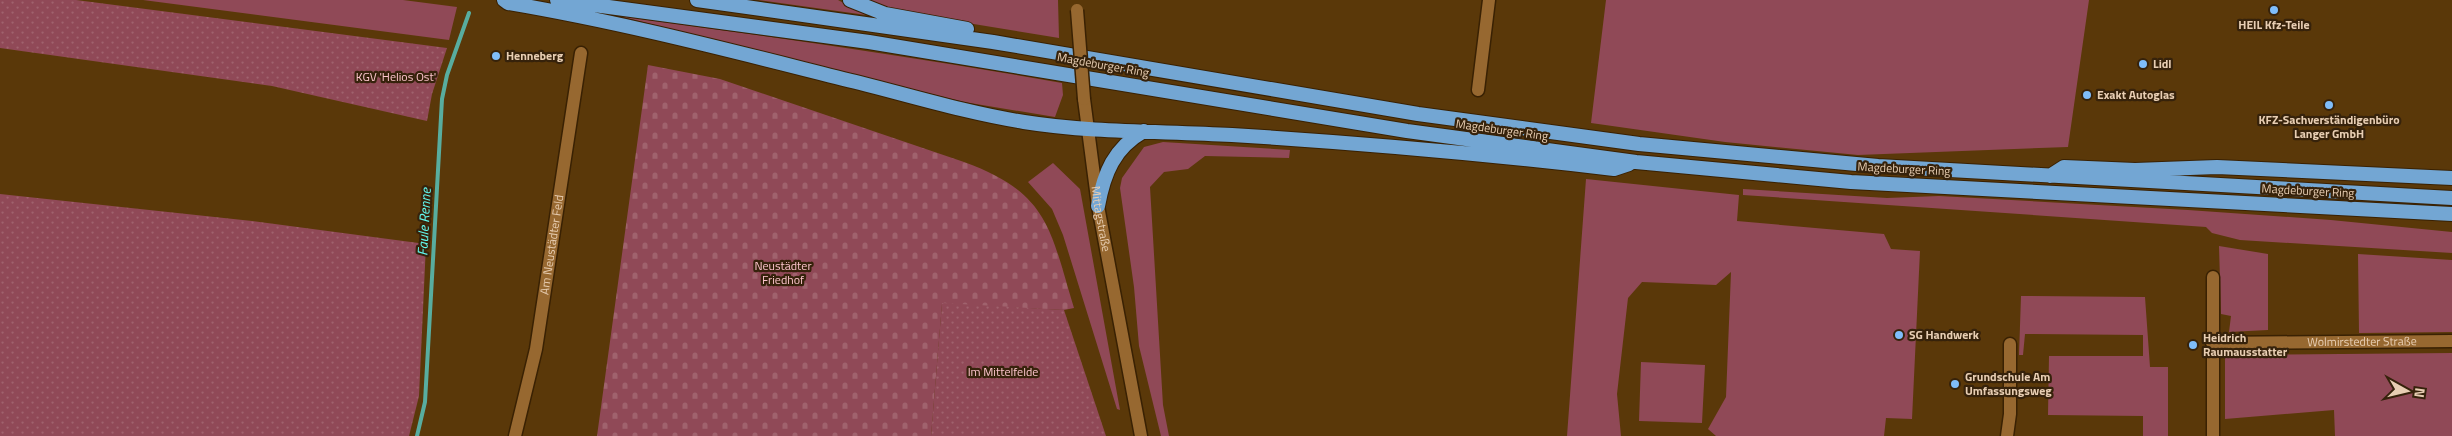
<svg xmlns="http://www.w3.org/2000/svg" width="2452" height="436" font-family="'Titillium Web',sans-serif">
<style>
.green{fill:#904957}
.cemetery{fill:url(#cemetery-stones)}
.garden{fill:url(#garden-dots)}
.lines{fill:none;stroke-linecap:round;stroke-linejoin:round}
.stream{stroke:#58ad9f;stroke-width:4}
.minor-casing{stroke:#392103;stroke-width:15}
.tertiary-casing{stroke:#392103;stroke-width:15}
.trunk-casing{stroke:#392103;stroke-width:16}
.minor{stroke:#976830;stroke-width:12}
.tertiary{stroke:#976830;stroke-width:12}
.trunk{stroke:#73a6d3;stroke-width:14}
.tertiary-bridge-casing{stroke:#392103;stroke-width:15;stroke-linecap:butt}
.tertiary-bridge{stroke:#976830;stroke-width:12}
.poi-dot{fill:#7fbdfa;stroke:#36220b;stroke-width:2}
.labels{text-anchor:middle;stroke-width:4.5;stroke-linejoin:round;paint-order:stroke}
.poi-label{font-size:12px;font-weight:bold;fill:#e8ceb3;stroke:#36220b;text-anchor:start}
.street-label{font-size:12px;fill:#e8ceb3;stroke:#36220b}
.park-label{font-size:12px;fill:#fdc5cd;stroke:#36220b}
.water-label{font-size:14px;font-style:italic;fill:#62faf0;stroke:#36220b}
</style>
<defs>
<pattern id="cemetery-stones" width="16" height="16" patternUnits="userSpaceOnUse" patternTransform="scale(1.25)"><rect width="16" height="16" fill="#904957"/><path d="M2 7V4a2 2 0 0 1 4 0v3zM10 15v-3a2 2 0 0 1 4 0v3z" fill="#a0626d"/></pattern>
<pattern id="garden-dots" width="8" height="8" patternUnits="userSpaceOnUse" patternTransform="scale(1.25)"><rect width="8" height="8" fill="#904957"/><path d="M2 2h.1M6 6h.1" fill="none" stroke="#a0626d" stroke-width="1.8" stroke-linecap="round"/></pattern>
</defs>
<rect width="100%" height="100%" fill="#5a3809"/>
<path class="green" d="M 143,0 L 403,0 L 457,7 L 449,40 Z
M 758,0 L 838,0 L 866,15 Z
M 864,0 L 1058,0 L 1059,38 L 906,13 Z
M 1606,0 L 2089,0 L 2068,147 L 1858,155 L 1725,142 L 1591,123 Z
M 619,16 C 767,36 915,57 1062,83 L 1063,95 L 1055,117 L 964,102 Z
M 1163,142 L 1290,150 L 1289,158 L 1205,156 L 1188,169 L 1164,172 L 1150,187 L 1163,405 L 1169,436 L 1161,436 L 1139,346 L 1134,287 L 1120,188 L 1122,178 L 1144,147 Z
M 1053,163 L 1080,189 L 1120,410 L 1117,409 L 1063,235 L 1052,209 L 1028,182 Z
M 1586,179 L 1739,195 L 1737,221 L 1884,234 L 1891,249 L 1920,251 L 1912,419 L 1886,418 L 1884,436 L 1716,436 L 1708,429 L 1726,397 L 1731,272 L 1716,285 L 1642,282 L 1628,298 L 1617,394 L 1621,436 L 1567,436 Z
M 1743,189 L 1887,198 L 1939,196 L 2188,210 L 2331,220 L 2452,232 L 2452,253 L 2240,240 L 2212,233 L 2206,227 L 1743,195 Z
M 2219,246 L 2268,254 L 2268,330 L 2229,332 L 2231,316 L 2221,314 Z
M 2358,254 L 2452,260 L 2452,332 L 2359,333 Z
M 2021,296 L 2145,297 L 2150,367 L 2168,367 L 2168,436 L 2143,436 L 2143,416 L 2048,415 L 2049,356 L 2143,356 L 2143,335 L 2025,334 L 2023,355 L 2019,355 Z
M 2452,353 L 2452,436 L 2335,436 L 2334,410 L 2225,419 L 2225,355 Z
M 1641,362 L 1705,365 L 1702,423 L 1639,421 Z"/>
<path class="cemetery" d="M 648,65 L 720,79 L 964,162 C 1049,193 1050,229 1074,308 L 1064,310 L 942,304 L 931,436 L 597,436 Z"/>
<path class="garden" d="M 0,0 L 76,0 L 447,48 L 432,94 L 427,121 L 272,86 L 0,48 Z
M 0,194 L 252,221 L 426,244 L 419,396 L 409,436 L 0,436 Z
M 942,303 L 1064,310 L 1106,436 L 931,436 Z"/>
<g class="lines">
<path class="stream" d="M 417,436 L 425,402 L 442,99 L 447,75 L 469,13"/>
<defs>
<g id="minor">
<path d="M 1478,90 L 1489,0"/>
<path id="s1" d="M 2212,343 L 2452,341"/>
<path id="s2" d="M 515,436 L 536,349 L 581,53"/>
<path d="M 2007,436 L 2010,414 L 2010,344"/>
<path d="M 2213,436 L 2213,277"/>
</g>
<g id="tertiary">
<path id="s3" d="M 1084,99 L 1098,206 L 1141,436"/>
</g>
<path id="trunk" d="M 504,0 L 508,3 C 627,23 743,54 860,83 C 915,97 968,113 1024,122 C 1093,133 1163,131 1232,135 C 1360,143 1487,154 1614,169 L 1629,164
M 557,0 L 869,42 L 1407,131 L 1636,162 L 1851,182 L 2452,214
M 697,0 L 993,42 L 1418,114 L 1639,144 L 1878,166 L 2452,198
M 850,0 L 885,14 L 967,29
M 2050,176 L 2064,167 L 2135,170 L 2217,167 L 2452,178
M 1098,206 C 1104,173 1114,148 1144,131"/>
</defs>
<use href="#minor" class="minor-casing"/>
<use href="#tertiary" class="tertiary-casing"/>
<use href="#trunk" class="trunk-casing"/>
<use href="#minor" class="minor"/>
<use href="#tertiary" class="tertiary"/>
<use href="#trunk" class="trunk"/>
<defs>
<path id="tertiary-bridge" d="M 1077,10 L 1084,99"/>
</defs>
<use href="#tertiary-bridge" class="tertiary-bridge-casing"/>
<use href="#tertiary-bridge" class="tertiary-bridge"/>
</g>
<g class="poi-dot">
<circle cx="2274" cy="10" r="5"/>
<circle cx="496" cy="56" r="5"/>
<circle cx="2143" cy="64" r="5"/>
<circle cx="2087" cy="95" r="5"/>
<circle cx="2329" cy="105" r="5"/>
<circle cx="1899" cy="335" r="5"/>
<circle cx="2193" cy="345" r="5"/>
<circle cx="1955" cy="384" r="5"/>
</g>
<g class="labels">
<g class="poi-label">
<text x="2274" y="29" text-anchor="middle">HEIL Kfz-Teile</text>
<text x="506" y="60">Henneberg</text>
<text x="2153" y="68">Lidl</text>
<text x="2097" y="99">Exakt Autoglas</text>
<text x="2329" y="124" text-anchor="middle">KFZ-Sachverständigenbüro<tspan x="2329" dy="14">Langer GmbH</tspan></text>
<text x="1909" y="339">SG Handwerk</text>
<text x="2203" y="342">Heidrich<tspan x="2203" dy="14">Raumausstatter</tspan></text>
<text x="1965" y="381">Grundschule Am<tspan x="1965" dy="14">Umfassungsweg</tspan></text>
</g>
<g class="street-label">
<text transform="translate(1103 65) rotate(10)" y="4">Magdeburger Ring</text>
<text transform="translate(1502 130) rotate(8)" y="4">Magdeburger Ring</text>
<text transform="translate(1904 169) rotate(3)" y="4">Magdeburger Ring</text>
<text transform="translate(2308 191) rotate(3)" y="4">Magdeburger Ring</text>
<text dy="4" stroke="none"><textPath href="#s3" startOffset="121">Mittagstraße</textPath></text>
<text dy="4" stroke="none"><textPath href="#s2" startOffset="195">Am Neustädter Feld</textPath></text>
<text dy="4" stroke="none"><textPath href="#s1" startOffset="150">Wolmirstedter Straße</textPath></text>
</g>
<g class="park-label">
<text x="396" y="81">KGV 'Helios Ost'</text>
<text x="783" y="270">Neustädter<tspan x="783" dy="14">Friedhof</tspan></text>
<text x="1003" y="376">Im Mittelfelde</text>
</g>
<g class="water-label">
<text transform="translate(424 222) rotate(-87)" y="5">Faule Renne</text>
</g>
</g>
<g transform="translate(2407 391) rotate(98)" stroke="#36220b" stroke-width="4" paint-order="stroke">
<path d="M0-4L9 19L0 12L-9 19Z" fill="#e8ceb3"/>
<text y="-8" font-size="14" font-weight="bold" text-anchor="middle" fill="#e8ceb3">N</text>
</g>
</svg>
